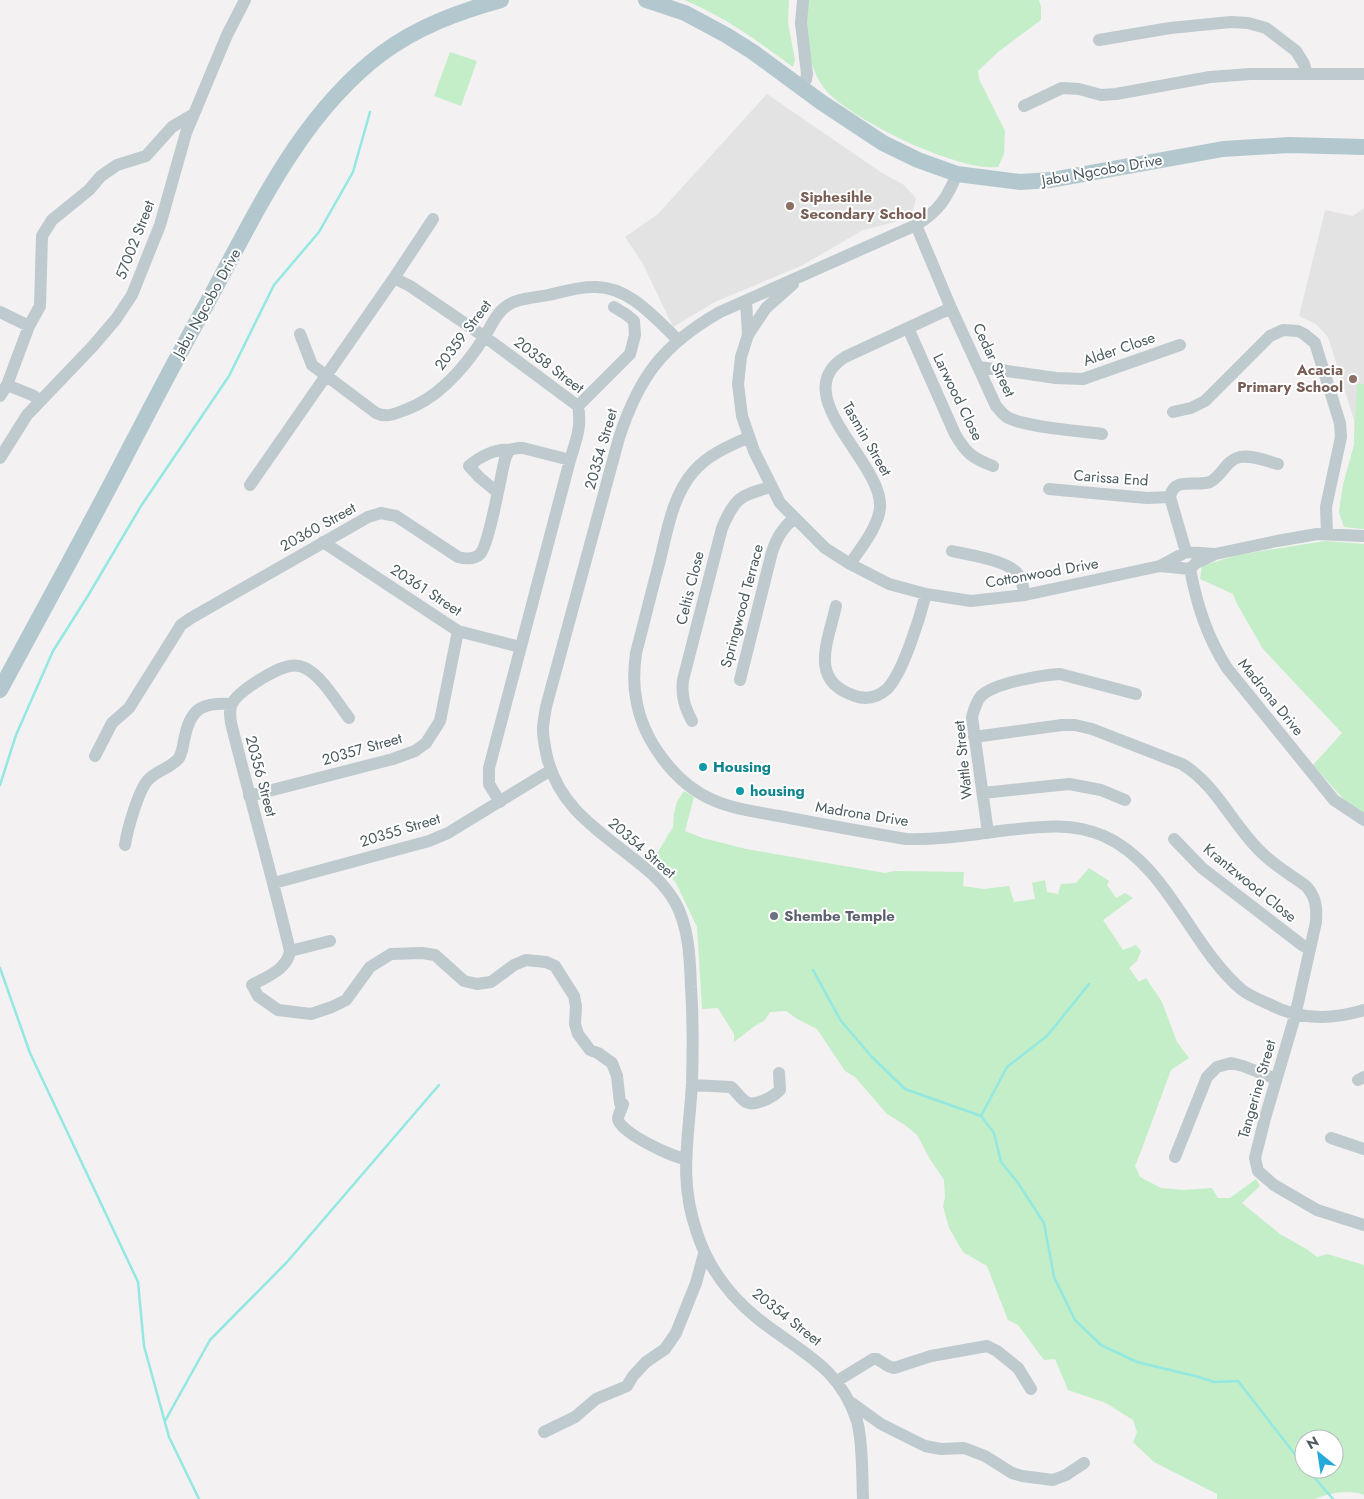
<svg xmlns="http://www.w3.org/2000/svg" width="1364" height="1499" font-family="Jost,sans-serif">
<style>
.education{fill:#e4e3e3}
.green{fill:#c3eec7;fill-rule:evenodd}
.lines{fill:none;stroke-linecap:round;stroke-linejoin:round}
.stream{stroke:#93e8e1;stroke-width:2.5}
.minor{stroke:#becacd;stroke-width:12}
.major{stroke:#b3c8ce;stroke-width:16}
.education-dot{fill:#8d6e63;stroke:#fff;stroke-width:2}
.culture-dot{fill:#0f9aa8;stroke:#fff;stroke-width:2}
.worship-dot{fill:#6b7280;stroke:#fff;stroke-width:2}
.labels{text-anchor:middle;stroke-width:4;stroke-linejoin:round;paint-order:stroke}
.street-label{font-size:15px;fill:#4a5a5e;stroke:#fff}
.education-label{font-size:15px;font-weight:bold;fill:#785e54;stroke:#fff;text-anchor:start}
.culture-label{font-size:15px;font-weight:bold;fill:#0d838f;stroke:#fff;text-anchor:start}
.worship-label{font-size:15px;font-weight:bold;fill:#5b616d;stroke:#fff;text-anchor:start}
</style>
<rect width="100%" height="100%" fill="#f3f1f2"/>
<path class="education" d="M 767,94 L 882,173 L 904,185 L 916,198 L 911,218 L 863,230 L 803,265 L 715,302 L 673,327 L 642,262 L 625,237 L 658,214 Z
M 1364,208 L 1364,529 L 1344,527 L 1339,512 L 1343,485 L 1354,445 L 1354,420 L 1328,337 L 1316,324 L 1299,316 L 1325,210 L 1353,216 Z"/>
<path class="green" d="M 684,0 L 789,0 L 788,23 L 795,60 L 793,67 C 759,42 724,16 684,0 Z
M 808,0 L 1039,0 L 1041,7 L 1041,20 L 998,52 L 978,71 L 979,79 L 1005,131 L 1004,154 L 998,167 C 959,172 848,119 824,88 C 807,65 803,28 808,0 Z
M 450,52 L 477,61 L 461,106 L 434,96 Z
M 1357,384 L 1364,384 L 1364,529 L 1344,527 L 1339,512 L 1343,485 L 1354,445 Z
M 1325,541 L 1364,544 L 1364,813 L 1347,803 L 1313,765 L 1342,733 L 1263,649 L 1237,604 L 1233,594 L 1200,579 L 1202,566 L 1237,555 Z
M 684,791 L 694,797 L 685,831 L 703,838 L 746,849 L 885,873 L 895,871 L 964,872 L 963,886 L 984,889 L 1009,886 L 1014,902 L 1035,899 L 1032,883 L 1045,880 L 1047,892 L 1058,894 L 1061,884 L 1076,883 L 1089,868 L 1109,881 L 1107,885 L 1116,898 L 1125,893 L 1133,898 L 1103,920 L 1123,950 L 1136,945 L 1141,951 L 1137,961 L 1129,968 L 1139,982 L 1146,978 L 1162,1002 L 1177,1042 L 1189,1058 L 1171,1070 L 1141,1151 L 1135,1166 L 1140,1177 L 1161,1188 L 1183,1190 L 1212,1188 L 1218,1198 L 1230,1198 L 1256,1179 L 1260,1186 L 1242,1203 L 1280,1234 L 1308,1250 L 1317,1257 L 1327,1254 L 1364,1265 L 1364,1495 C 1348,1489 1330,1493 1315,1499 L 1217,1499 L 1217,1494 L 1154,1462 L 1133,1442 L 1137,1432 L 1133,1420 L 1106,1403 L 1068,1390 L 1055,1359 L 1044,1360 L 1018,1325 L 1008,1320 L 987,1266 L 963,1252 L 949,1228 L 943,1206 L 945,1198 L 944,1180 L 930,1159 L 917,1135 L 905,1125 L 887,1114 L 855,1077 L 845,1071 L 817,1029 L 799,1020 L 786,1011 L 770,1012 L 764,1021 L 756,1025 L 734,1042 L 734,1034 L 718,1008 L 702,1009 L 697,927 L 676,883 L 655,857 L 673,827 L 674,813 L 677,802 ZM 1304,1439 L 1334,1439 L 1334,1469 L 1304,1469 Z"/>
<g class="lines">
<path class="stream" d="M 0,785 L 16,735 L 53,651 L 89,594 L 141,506 L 229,376 L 274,285 L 319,232 L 353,172 L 370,112
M 0,968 L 30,1053 L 138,1282 L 144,1346 L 169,1437 L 199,1499
M 813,970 L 841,1021 L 872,1057 L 905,1089 L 981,1116 L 994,1133 L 1001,1162 L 1018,1183 L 1044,1223 L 1054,1277 L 1075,1320 L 1101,1345 L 1137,1362 L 1199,1377 L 1214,1382 L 1238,1381 L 1304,1466
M 981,1116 L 1007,1067 L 1047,1036 L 1089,984
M 165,1421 L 210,1340 L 287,1262 L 439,1085
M 1307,1469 L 1333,1499"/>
<path class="minor" d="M 1099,40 L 1170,28 L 1231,22 L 1248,23 L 1266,28 L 1296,51 L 1304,64 L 1307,74
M 797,85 L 806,80 L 807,74 L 801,23 L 803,0
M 1024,106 L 1062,88 L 1079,89 L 1101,95 L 1116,94 L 1210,77 L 1250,74 L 1364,74
M 916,225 L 951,308 L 996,406 C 1000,410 1002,414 1007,417 C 1023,427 1081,431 1102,434
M 394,278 L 433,219
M 746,301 L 748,335 L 741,357 L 738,384 L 742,416 L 754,451 L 780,503 L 825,548 L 850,564 L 889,584 L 926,594 L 971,601 L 1025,595 L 1160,566 L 1186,552 L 1215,554
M 0,312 L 29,326
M 908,328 L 955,434 C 966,453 972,458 993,466
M 300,334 L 312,365 L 376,413 C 387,418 394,414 405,410 C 439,398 466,366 485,336 C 491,327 495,315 504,308 C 515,298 534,298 548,295 C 562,292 578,287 593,287 C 628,285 655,318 678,340
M 748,335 L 766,308 L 793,284
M 979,367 L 1056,378 L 1083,379 L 1180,345
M 7,385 L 32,395 L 40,400
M 0,396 L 7,385 L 29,326 L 40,306 L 42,236 L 52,220 L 89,190 L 101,176 L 117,165 L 146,156 L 172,127 L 194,114
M 578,406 L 630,354 L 635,335 L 634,321 L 627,315 L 614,307
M 1173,412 L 1191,408 L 1205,401 L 1270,336 L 1283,330 L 1298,331 L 1304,334 L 1315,343 L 1340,423 L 1341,437 L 1326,507 L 1327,533
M 749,437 C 729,446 709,454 694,471 C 672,496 667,532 659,564 C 651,593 644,623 636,653 C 634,668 633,683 636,698 C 642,739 675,784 713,800 C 733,809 757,812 779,816 C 821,824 864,832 906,839 C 938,840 969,835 1000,831 C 1036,827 1070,821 1104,836 C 1168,865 1190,946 1242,990 C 1250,996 1260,1000 1269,1004 C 1299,1020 1332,1020 1364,1010
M 0,458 L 27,415 L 93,346 L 116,319 L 132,295 L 160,225 L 186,133 L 227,35 L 245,0
M 250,485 L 394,278 L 410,286 L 485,337 L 578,406 C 582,427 576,440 570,460 L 489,768 L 489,784 L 500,802
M 1049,489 L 1147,498 L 1170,497
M 497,492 L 479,477 L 469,466 C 479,457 496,448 509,450
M 323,542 L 458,631 L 520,647
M 952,551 C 969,555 1006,560 1017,573 C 1022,579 1023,587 1025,595
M 1186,552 L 1170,497 C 1174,476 1196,487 1210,482 C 1222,476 1226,460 1240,457 C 1252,455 1267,461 1278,464
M 850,564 C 860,549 879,526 880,507 C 883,462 785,395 845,357 L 951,308
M 1160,566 L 1190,569 L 1196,563 L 1215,554 L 1277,541 L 1317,534 L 1364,536
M 1190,569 C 1197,605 1207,637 1227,668 L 1334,800 L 1364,820
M 836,606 C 828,642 808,681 855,696 C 867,700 878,697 887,689 C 903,673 920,617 926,594
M 740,680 L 772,552 C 777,537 783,528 794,518
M 349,718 C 338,704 322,676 305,668 C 301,666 295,665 290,666 C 276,668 238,691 232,704 C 229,710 230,716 231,723 C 250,799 272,875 290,951 C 287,970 266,977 252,985 L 258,996 L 278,1010 L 311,1014 L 332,1007 L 346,1000 L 370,967 L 391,954 L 422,953 L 435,955 L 464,981 L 477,984 L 491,982 L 514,965 L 526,960 L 546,962 L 555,966 L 574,996 L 576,1006 L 575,1024 L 578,1034 L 590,1050 L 598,1053 L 612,1063 L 617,1076 L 620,1103 L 623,1104 C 622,1109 618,1114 618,1119 C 620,1133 673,1157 685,1159
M 692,721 C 685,708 681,696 683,680 L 722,528 C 735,498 740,495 771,487
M 974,737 L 1062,725 L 1075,725 L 1092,729 L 1182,764 C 1217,785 1233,826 1262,853 C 1275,866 1291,875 1306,886 C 1316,897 1317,907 1316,922 L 1295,1016 L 1265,1118 L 1255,1158 L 1258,1171 L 1274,1185 L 1317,1210 L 1364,1225
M 95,756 L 112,723 L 129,708 L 181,625 L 191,618 L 368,517 L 381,513 L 396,516 L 458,557 C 466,559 474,560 480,554 C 489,545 501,475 505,459 L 509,450 L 518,448 L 523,448 L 570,460
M 983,793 L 1069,784 L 1101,790 L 1125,800
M 249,796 L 393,759 L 415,751 L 426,743 L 440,721 L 458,631
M 988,833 L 972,717 C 974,710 976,702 981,696 C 994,683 1042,675 1060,674 L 1136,694
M 1174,839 L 1202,868 L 1302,945 L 1309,949
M 125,845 C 127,831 138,791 148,780 C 156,771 171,768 179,758 C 183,751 183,743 185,736 C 191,707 204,702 232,704
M 274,883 L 429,841 L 448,833 L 551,770
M 290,951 L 330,941
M 1358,1080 L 1364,1077
M 692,1085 L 731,1087 C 736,1091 740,1098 746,1102 C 755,1107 773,1097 780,1090 L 779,1073
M 1331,1138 L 1364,1149
M 1175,1157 L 1207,1077 L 1217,1067 L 1231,1063 L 1243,1066 L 1276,1079
M 837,1381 L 873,1359 L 877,1359 L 888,1366 L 894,1368 L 931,1356 L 987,1346 L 997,1351 L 1018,1368 L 1031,1389
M 849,1401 L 881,1424 L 925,1446 L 941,1449 L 964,1448 L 985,1456 L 1012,1473 L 1022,1476 L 1053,1480 L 1066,1475 L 1084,1463
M 544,1432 L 575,1417 L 596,1399 L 627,1386 L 633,1376 L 646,1362 L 665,1349 L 676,1333 L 696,1283 L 704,1254
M 863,1499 C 862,1477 863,1442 857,1421 C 839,1365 799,1352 757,1318 C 730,1296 708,1267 697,1233 C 678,1178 689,1139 692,1083 C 693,1051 693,1019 691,987 C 690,959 689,927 675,902 C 664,883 647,869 630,856 C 593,827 559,805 547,757 C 545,748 543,738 543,729 C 543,722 545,714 546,707 L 619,438 C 639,376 664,344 720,312 L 916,225 C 939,211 947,198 957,174"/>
<path class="major" d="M 646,0 L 685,13 L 726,35 L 753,52 L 821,102 L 883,143 L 918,160 L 957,174 L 1020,182 L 1051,180 L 1223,149 L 1289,145 L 1364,147
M 0,690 C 41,614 83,538 123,461 C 150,409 177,357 206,305 C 255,216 298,117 381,54 C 417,27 458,12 501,0"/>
</g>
<g class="education-dot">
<circle cx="790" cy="206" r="5"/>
<circle cx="1353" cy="379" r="5"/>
</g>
<g class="culture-dot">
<circle cx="703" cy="767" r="5"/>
<circle cx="740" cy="791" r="5"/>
</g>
<circle class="worship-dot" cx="774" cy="916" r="5"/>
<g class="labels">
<g class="street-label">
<text transform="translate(1102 170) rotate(-10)" y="5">Jabu Ngcobo Drive</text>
<text transform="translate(135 240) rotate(-69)" y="5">57002 Street</text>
<text transform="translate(207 303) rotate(-61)" y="5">Jabu Ngcobo Drive</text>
<text transform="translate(463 335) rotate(-53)" y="5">20359 Street</text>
<text transform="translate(1119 349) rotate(-19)" y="5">Alder Close</text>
<text transform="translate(994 360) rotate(65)" y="5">Cedar Street</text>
<text transform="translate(549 365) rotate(37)" y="5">20358 Street</text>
<text transform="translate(958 397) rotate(64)" y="5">Larwood Close</text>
<text transform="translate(867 439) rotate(60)" y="5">Tasmin Street</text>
<text transform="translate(601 449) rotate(-74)" y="5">20354 Street</text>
<text transform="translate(1111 478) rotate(4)" y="5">Carissa End</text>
<text transform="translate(318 527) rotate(-29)" y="5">20360 Street</text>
<text transform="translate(1042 573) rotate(-10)" y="5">Cottonwood Drive</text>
<text transform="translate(690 588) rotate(-76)" y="5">Celtis Close</text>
<text transform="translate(426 590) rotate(33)" y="5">20361 Street</text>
<text transform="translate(742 606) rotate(-75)" y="5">Springwood Terrace</text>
<text transform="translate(1271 697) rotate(51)" y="5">Madrona Drive</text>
<text transform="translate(362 749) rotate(-16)" y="5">20357 Street</text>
<text transform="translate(963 760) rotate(-96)" y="5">Wattle Street</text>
<text transform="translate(261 776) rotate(75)" y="5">20356 Street</text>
<text transform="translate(862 814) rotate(9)" y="5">Madrona Drive</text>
<text transform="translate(400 830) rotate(-17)" y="5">20355 Street</text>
<text transform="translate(642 848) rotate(41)" y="5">20354 Street</text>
<text transform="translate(1250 883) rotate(39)" y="5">Krantzwood Close</text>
<text transform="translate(1257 1089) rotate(-74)" y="5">Tangerine Street</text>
<text transform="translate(787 1317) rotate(38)" y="5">20354 Street</text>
</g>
<g class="education-label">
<text x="800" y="202">Siphesihle<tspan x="800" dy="17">Secondary School</tspan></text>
<text x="1343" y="375" text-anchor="end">Acacia<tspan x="1343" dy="17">Primary School</tspan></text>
</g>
<g class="culture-label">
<text x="713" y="772">Housing</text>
<text x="750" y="796">housing</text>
</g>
<g class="worship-label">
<text x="784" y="921">Shembe Temple</text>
</g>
</g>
<g transform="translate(1319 1454) rotate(330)"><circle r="24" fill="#ffffff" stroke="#b7bdbf"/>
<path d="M0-4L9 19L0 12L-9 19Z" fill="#24a9db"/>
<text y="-8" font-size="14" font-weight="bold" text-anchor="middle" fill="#4a5a5e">N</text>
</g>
</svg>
